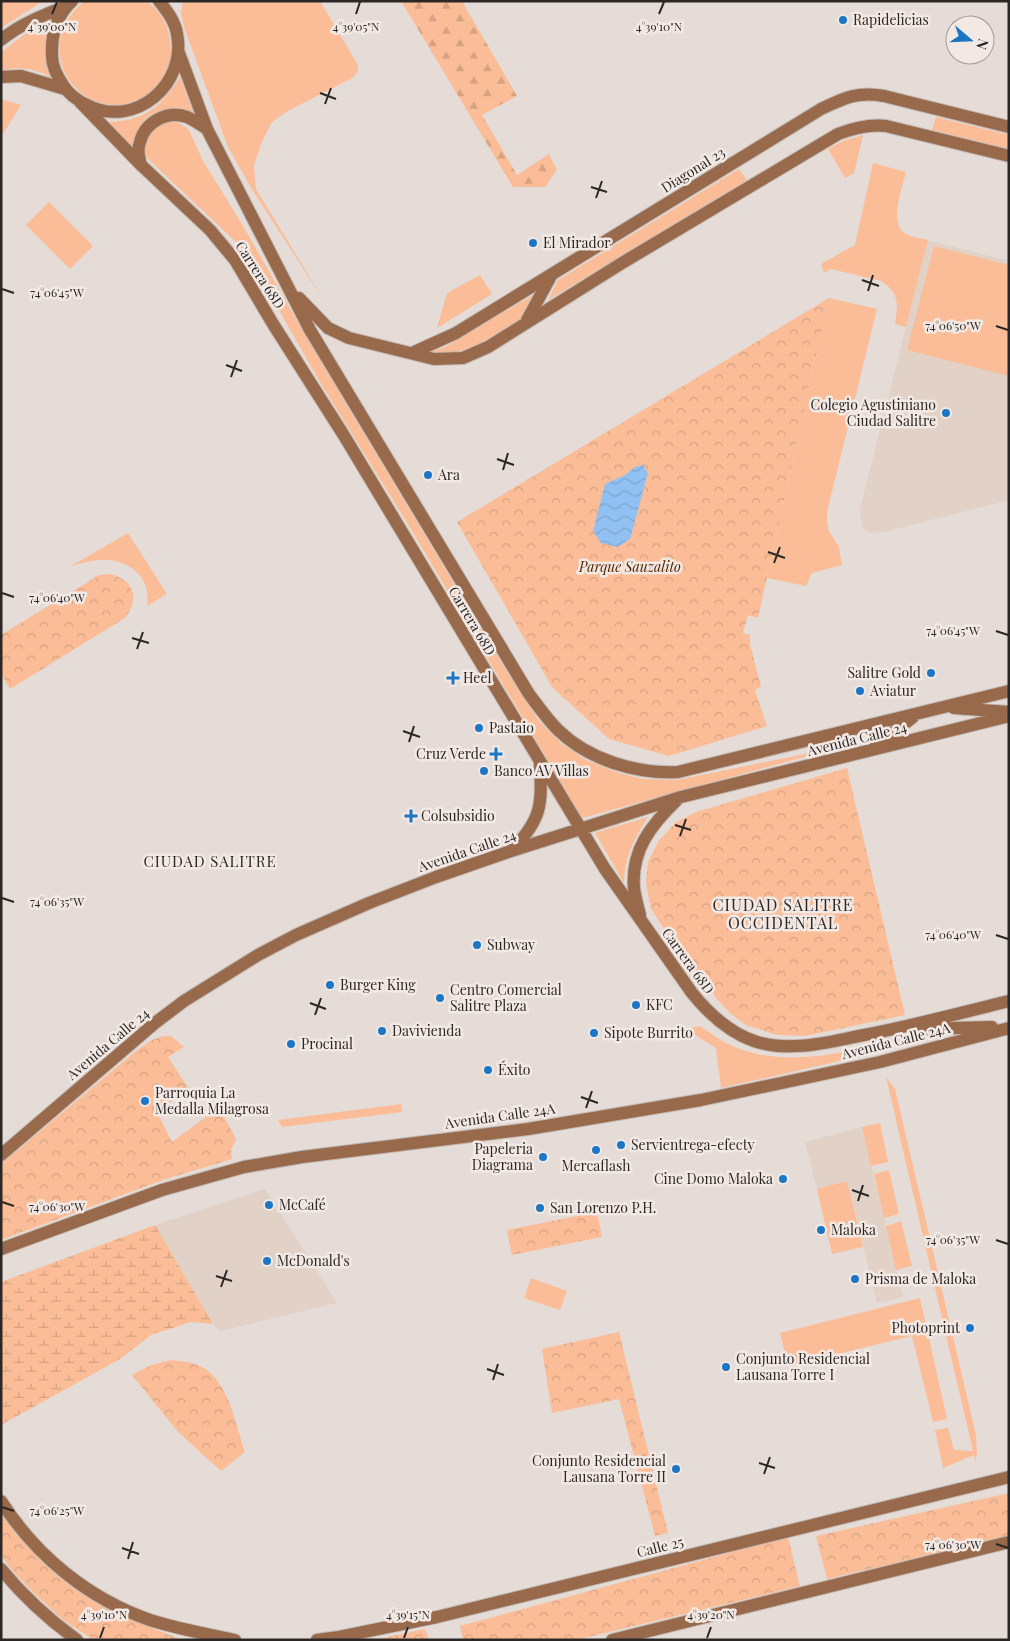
<svg xmlns="http://www.w3.org/2000/svg" width="1010" height="1641" font-family="'Playfair Display',serif">
<style>
.built{fill:#e1d1c7}
.grass{fill:#fabd97}
.forest{fill:url(#forest-firs)}
.wetland{fill:url(#wetland-marsh)}
.park{fill:url(#park-crowns)}
.water{fill:url(#water-waves)}
.lines{fill:none;stroke-linecap:round;stroke-linejoin:round}
.secondary-casing{stroke:#c0b8b3;stroke-width:14}
.secondary{stroke:#98694b;stroke-width:12}
.ticks{fill:none;stroke:#2b2725;stroke-width:2}
.poi-dot{fill:#1d76c3;stroke:#f3e9e4;stroke-width:2}
.labels{text-anchor:middle;stroke-width:5;stroke-linejoin:round;paint-order:stroke}
.poi-label{font-size:14px;fill:#2b2725;stroke:#f3e9e4;text-anchor:start}
.street-label{font-size:14px;fill:#2b2725;stroke:#f3e9e4}
.park-label{font-size:14px;font-style:italic;fill:#552600;stroke:#f3e9e4}
.neighbourhood-label{font-size:15px;letter-spacing:1px;fill:#2b2725;stroke:#f3e9e4}
.quarter-label{font-size:16px;letter-spacing:1px;fill:#2b2725;stroke:#f3e9e4}
.ticks-label{font-size:12px;text-anchor:middle;fill:#2b2725;stroke:#f3e9e4;stroke-width:5;stroke-linejoin:round;paint-order:stroke}
</style>
<defs>
<pattern id="forest-firs" width="22" height="20" patternUnits="userSpaceOnUse" patternTransform="scale(1.25)"><rect width="22" height="20" fill="#fabd97"/><path d="M5 1l3.5 6h-7zM16 11l3.5 6h-7z" fill="#d6a282"/></pattern>
<pattern id="wetland-marsh" width="20" height="14" patternUnits="userSpaceOnUse" patternTransform="scale(1.25)"><rect width="20" height="14" fill="#fabd97"/><path d="M1 5h8M5 5V1M11 12h8M15 12V8" fill="none" stroke="#d6a282"/></pattern>
<pattern id="park-crowns" width="20" height="18" patternUnits="userSpaceOnUse" patternTransform="scale(1.25)"><rect width="20" height="18" fill="#fabd97"/><path d="M2 6a3 3 0 1 1 6 0M12 15a3 3 0 1 1 6 0" fill="none" stroke="#d6a282"/></pattern>
<pattern id="water-waves" width="16" height="10" patternUnits="userSpaceOnUse" patternTransform="scale(1.25)"><rect width="16" height="10" fill="#91c1f3"/><path d="M0 5q4-4 8 0t8 0" fill="none" stroke="#7da6d0"/></pattern>
</defs>
<rect width="100%" height="100%" fill="#e5dcd7"/>
<path class="built" d="M 928,240 L 1009,261 L 1009,500 L 884,532 L 870,533 L 862,527 L 860,509 Z
M 862,1127 L 903,1297 L 877,1303 L 847,1181 L 817,1189 L 805,1142 Z
M 265,1189 L 337,1303 L 220,1331 L 213,1324 L 155,1225 Z"/>
<path class="grass" d="M 1,1 L 43,1 L 1,28 Z
M 84,1 L 146,1 C 164,12 170,30 171,50 C 172,64 164,79 155,88 C 99,141 18,58 84,1 Z
M 183,1 L 320,1 L 358,65 L 358,71 L 354,77 L 286,112 L 272,122 L 261,144 L 254,166 L 256,189 L 328,307 L 253,191 L 228,147 L 184,27 L 181,13 Z
M 51,21 C 45,46 41,53 51,77 C 32,68 22,67 1,70 L 1,52 L 29,31 Z
M 180,77 L 194,115 C 159,103 136,113 135,151 L 104,122 C 141,122 161,109 180,77 Z
M 1,99 L 21,105 L 1,137 Z
M 936,117 L 1009,135 L 1009,149 L 932,130 Z
M 165,121 L 173,121 L 181,124 L 189,130 L 203,161 L 242,224 L 312,347 L 501,662 L 539,721 L 562,744 L 586,760 L 619,773 L 643,779 L 677,780 L 844,746 L 582,818 L 414,534 L 320,382 L 248,256 L 238,244 L 145,156 L 144,145 L 151,128 Z
M 863,135 L 854,173 L 845,178 L 828,149 L 843,141 Z
M 873,163 L 906,172 C 902,189 887,226 908,235 C 914,238 921,238 928,240 L 906,327 L 895,324 C 898,304 900,294 881,281 L 831,269 L 824,273 L 821,264 L 855,245 Z
M 739,169 L 747,180 L 548,300 L 558,280 Z
M 49,202 L 93,246 L 70,269 L 26,225 Z
M 934,246 L 1009,265 L 1009,376 L 907,350 Z
M 480,275 L 492,294 L 437,328 L 447,293 Z
M 533,295 L 520,320 L 480,343 L 461,351 L 443,355 L 426,353 L 445,347 Z
M 829,298 L 877,309 L 827,512 L 827,521 L 829,531 L 839,547 L 842,565 L 812,573 L 806,586 L 767,578 Z
M 128,533 L 167,594 L 147,606 C 151,580 135,564 110,560 C 97,559 83,563 71,566 Z
M 648,817 C 635,837 624,858 624,883 L 595,833 Z
M 700,1026 C 709,1032 719,1040 730,1045 C 788,1071 852,1050 911,1037 L 870,1054 L 721,1088 L 716,1048 L 685,1029 Z
M 886,1077 L 895,1089 L 976,1435 L 977,1453 L 975,1462 L 974,1455 L 943,1468 L 935,1430 L 948,1428 L 954,1450 L 973,1451 Z
M 401,1104 L 402,1112 L 282,1127 L 278,1120 Z
M 880,1123 L 888,1162 L 871,1166 L 862,1127 Z
M 889,1170 L 899,1214 L 884,1218 L 874,1174 Z
M 847,1181 L 863,1247 L 832,1254 L 817,1189 Z
M 901,1221 L 912,1266 L 896,1270 L 886,1226 Z
M 531,1278 L 567,1291 L 560,1310 L 524,1298 Z
M 920,1298 L 947,1419 L 933,1422 L 912,1336 L 788,1366 L 780,1333 Z"/>
<path class="forest" d="M 401,1 L 462,1 L 517,96 L 482,115 L 517,175 L 549,154 L 557,170 L 545,187 L 513,187 Z"/>
<path class="wetland" d="M 155,1225 L 213,1324 L 191,1322 L 151,1335 L 120,1359 L 1,1425 L 1,1282 Z"/>
<path class="park" d="M 829,298 L 758,618 L 748,615 L 743,633 L 750,635 L 750,644 L 761,687 L 755,690 L 767,726 L 669,756 L 609,739 L 552,687 L 457,522 Z
M 107,574 C 133,577 141,598 125,618 L 10,689 L 1,674 L 1,635 L 99,575 Z
M 847,768 L 905,1015 L 805,1036 L 777,1035 L 746,1025 L 731,1014 L 717,999 L 668,935 L 651,909 L 646,883 L 648,862 L 658,842 L 675,823 L 696,812 Z
M 163,1036 L 171,1036 L 184,1047 L 168,1057 L 189,1089 L 157,1112 L 172,1142 L 219,1107 L 236,1139 L 231,1150 L 232,1159 L 163,1180 L 1,1240 L 1,1164 L 136,1051 L 150,1041 Z
M 597,1212 L 602,1237 L 512,1255 L 507,1230 Z
M 619,1332 L 668,1533 L 655,1536 L 619,1399 L 552,1413 L 542,1349 Z
M 171,1360 C 179,1361 187,1361 195,1364 C 228,1374 235,1424 245,1452 L 221,1471 L 179,1433 L 132,1375 L 151,1365 Z
M 1009,1493 L 1009,1536 L 827,1579 L 816,1536 Z
M 1,1512 C 28,1551 62,1585 104,1607 C 129,1620 156,1629 182,1640 L 94,1640 L 63,1620 L 35,1594 L 11,1569 L 1,1555 Z
M 788,1537 L 800,1586 L 576,1640 L 463,1640 L 460,1626 Z
M 425,1629 L 429,1640 L 373,1640 Z"/>
<path class="water" d="M 643,465 L 648,473 L 630,539 L 618,547 L 601,543 L 593,531 L 605,484 L 625,475 L 635,467 Z"/>
<g class="lines">
<defs>
<path id="secondary" d="M 72,1 C 56,16 51,35 52,56 C 52,67 57,76 63,85 C 69,95 78,101 89,106 C 136,128 187,84 177,34 C 175,21 167,11 159,1
M 1,40 C 20,24 44,15 67,6
M 179,53 L 207,129 L 310,330 L 529,694 C 538,706 547,719 558,730 C 589,760 636,774 678,772 L 1009,691
M 1,77 L 21,76 L 65,89
M 80,102 L 141,165 L 210,230 L 235,260 L 273,324 L 343,434 L 605,869 L 692,993 C 709,1014 728,1032 754,1041 C 790,1053 828,1042 864,1035 C 912,1026 960,1013 1009,1001
M 141,165 C 139,157 137,150 140,142 C 145,122 167,110 187,117 C 194,120 201,125 207,129
M 299,298 L 328,328 L 349,338 L 434,359 L 463,358 L 488,347 L 622,263 L 838,134 C 854,128 869,124 886,126 L 1009,156
M 527,320 L 551,276
M 412,353 L 456,333 L 821,109 C 844,98 858,91 884,96 L 1009,127
M 954,708 L 1009,712
M 874,748 L 913,717
M 512,850 C 542,819 542,805 540,764
M 640,915 C 638,907 635,897 634,888 C 631,850 651,825 677,800
M 917,1029 L 992,1027
M 1,1155 L 155,1023 L 184,1001 L 258,955 L 296,935 L 369,903 L 436,877 L 511,851 L 681,797 L 1009,716
M 1,1249 L 162,1190 L 244,1167 L 302,1157 L 528,1129 L 701,1100 L 880,1062 L 1009,1028
M 1,1501 C 36,1556 89,1599 150,1620 C 178,1629 207,1634 235,1640
M 1,1569 C 24,1597 48,1619 77,1640
M 317,1640 L 339,1637 L 437,1617 L 1009,1477
M 612,1640 L 1009,1542"/>
</defs>
<use href="#secondary" class="secondary-casing"/>
<use href="#secondary" class="secondary"/>
</g>
<path class="ticks" d="M 52,14 L 57,2M 356,14 L 360,2M 659,14 L 664,2M 320,93 L 336,99M 325,104 L 331,88M 591,187 L 607,192M 596,198 L 602,181M 862,280 L 879,286M 2,289 L 14,293M 868,291 L 873,275M 996,326 L 1008,330M 226,365 L 242,371M 231,377 L 237,360M 497,459 L 514,465M 503,470 L 508,453M 768,552 L 785,558M 774,563 L 780,547M 2,593 L 14,597M 996,631 L 1008,635M 132,638 L 149,643M 137,649 L 143,632M 403,731 L 420,737M 409,742 L 414,726M 675,825 L 691,830M 680,836 L 686,819M 2,898 L 14,902M 996,935 L 1008,939M 310,1003 L 326,1009M 315,1015 L 321,998M 581,1097 L 598,1103M 586,1108 L 592,1091M 852,1190 L 869,1196M 858,1201 L 863,1185M 2,1202 L 14,1206M 996,1240 L 1008,1244M 216,1276 L 232,1281M 221,1287 L 227,1270M 487,1369 L 504,1375M 493,1380 L 498,1364M 759,1463 L 775,1468M 764,1474 L 770,1457M 2,1507 L 14,1511M 996,1544 L 1008,1548M 122,1548 L 139,1554M 128,1559 L 133,1542M 100,1638 L 104,1627M 404,1638 L 408,1627M 707,1638 L 711,1627"/>
<g class="poi-dot">
<circle cx="843" cy="20" r="5"/>
<circle cx="533" cy="243" r="5"/>
<circle cx="946" cy="413" r="5"/>
<circle cx="428" cy="475" r="5"/>
<circle cx="931" cy="673" r="5"/>
<path d="M450.5 670.5h5v5h5v5h-5v5h-5v-5h-5v-5h5z"/>
<circle cx="860" cy="691" r="5"/>
<circle cx="479" cy="728" r="5"/>
<path d="M493.5 746.5h5v5h5v5h-5v5h-5v-5h-5v-5h5z"/>
<circle cx="484" cy="771" r="5"/>
<path d="M408.5 808.5h5v5h5v5h-5v5h-5v-5h-5v-5h5z"/>
<circle cx="477" cy="945" r="5"/>
<circle cx="330" cy="985" r="5"/>
<circle cx="440" cy="998" r="5"/>
<circle cx="636" cy="1005" r="5"/>
<circle cx="382" cy="1031" r="5"/>
<circle cx="594" cy="1033" r="5"/>
<circle cx="291" cy="1044" r="5"/>
<circle cx="488" cy="1070" r="5"/>
<circle cx="145" cy="1101" r="5"/>
<circle cx="621" cy="1145" r="5"/>
<circle cx="596" cy="1150" r="5"/>
<circle cx="543" cy="1157" r="5"/>
<circle cx="783" cy="1179" r="5"/>
<circle cx="269" cy="1205" r="5"/>
<circle cx="540" cy="1208" r="5"/>
<circle cx="821" cy="1230" r="5"/>
<circle cx="267" cy="1261" r="5"/>
<circle cx="855" cy="1279" r="5"/>
<circle cx="970" cy="1328" r="5"/>
<circle cx="726" cy="1367" r="5"/>
<circle cx="676" cy="1469" r="5"/>
</g>
<g class="labels">
<g class="poi-label">
<text x="853" y="25">Rapidelicias</text>
<text x="543" y="248">El Mirador</text>
<text x="936" y="410" text-anchor="end">Colegio Agustiniano<tspan x="936" dy="16">Ciudad Salitre</tspan></text>
<text x="438" y="480">Ara</text>
<text x="921" y="678" text-anchor="end">Salitre Gold</text>
<text x="463" y="683">Heel</text>
<text x="870" y="696">Aviatur</text>
<text x="489" y="733">Pastaio</text>
<text x="486" y="759" text-anchor="end">Cruz Verde</text>
<text x="494" y="776">Banco AV Villas</text>
<text x="421" y="821">Colsubsidio</text>
<text x="487" y="950">Subway</text>
<text x="340" y="990">Burger King</text>
<text x="450" y="995">Centro Comercial<tspan x="450" dy="16">Salitre Plaza</tspan></text>
<text x="646" y="1010">KFC</text>
<text x="392" y="1036">Davivienda</text>
<text x="604" y="1038">Sipote Burrito</text>
<text x="301" y="1049">Procinal</text>
<text x="498" y="1075">Éxito</text>
<text x="155" y="1098">Parroquia La<tspan x="155" dy="16">Medalla Milagrosa</tspan></text>
<text x="631" y="1150">Servientrega-efecty</text>
<text x="533" y="1154" text-anchor="end">Papeleria<tspan x="533" dy="16">Diagrama</tspan></text>
<text x="596" y="1171" text-anchor="middle">Mercaflash</text>
<text x="773" y="1184" text-anchor="end">Cine Domo Maloka</text>
<text x="279" y="1210">McCafé</text>
<text x="550" y="1213">San Lorenzo P.H.</text>
<text x="831" y="1235">Maloka</text>
<text x="277" y="1266">McDonald's</text>
<text x="865" y="1284">Prisma de Maloka</text>
<text x="960" y="1333" text-anchor="end">Photoprint</text>
<text x="736" y="1364">Conjunto Residencial<tspan x="736" dy="16">Lausana Torre I</tspan></text>
<text x="666" y="1466" text-anchor="end">Conjunto Residencial<tspan x="666" dy="16">Lausana Torre II</tspan></text>
</g>
<g class="street-label">
<text transform="translate(693 170) rotate(-32)" y="5">Diagonal 23</text>
<text transform="translate(260 275) rotate(57)" y="5">Carrera 68D</text>
<text transform="translate(472 621) rotate(59)" y="5">Carrera 68D</text>
<text transform="translate(857 739) rotate(-14)" y="5">Avenida Calle 24</text>
<text transform="translate(467 851) rotate(-19)" y="5">Avenida Calle 24</text>
<text transform="translate(688 961) rotate(54)" y="5">Carrera 68D</text>
<text transform="translate(896 1041) rotate(-14)" y="5">Avenida Calle 24A</text>
<text transform="translate(108 1044) rotate(-40)" y="5">Avenida Calle 24</text>
<text transform="translate(500 1116) rotate(-8)" y="5">Avenida Calle 24A</text>
<text transform="translate(660 1547) rotate(-14)" y="5">Calle 25</text>
</g>
<g class="park-label">
<text x="630" y="572">Parque Sauzalito</text>
</g>
<g class="neighbourhood-label">
<text x="210" y="867">CIUDAD SALITRE</text>
</g>
<g class="quarter-label">
<text x="783" y="911">CIUDAD SALITRE<tspan x="783" dy="18">OCCIDENTAL</tspan></text>
</g>
</g>
<g class="ticks-label">
<text x="52" y="31">4°39'00"N</text>
<text x="659" y="31">4°39'10"N</text>
<text x="356" y="31">4°39'05"N</text>
<text x="57" y="297">74°06'45"W</text>
<text x="953" y="330">74°06'50"W</text>
<text x="57" y="602">74°06'40"W</text>
<text x="953" y="635">74°06'45"W</text>
<text x="57" y="906">74°06'35"W</text>
<text x="953" y="939">74°06'40"W</text>
<text x="57" y="1211">74°06'30"W</text>
<text x="953" y="1244">74°06'35"W</text>
<text x="57" y="1515">74°06'25"W</text>
<text x="953" y="1549">74°06'30"W</text>
<text x="104" y="1619">4°39'10"N</text>
<text x="408" y="1619">4°39'15"N</text>
<text x="711" y="1619">4°39'20"N</text>
</g>
<rect width="1010" height="1641" fill="none" stroke="#2b2725" stroke-width="5"/>
<g transform="translate(970 40) rotate(109)"><circle r="24" fill="#f3e9e4" stroke="#a39b98"/>
<path d="M0-4L9 19L0 12L-9 19Z" fill="#1d76c3"/>
<text y="-8" font-size="14" font-weight="bold" text-anchor="middle" fill="#2b2725">N</text>
</g>
</svg>
